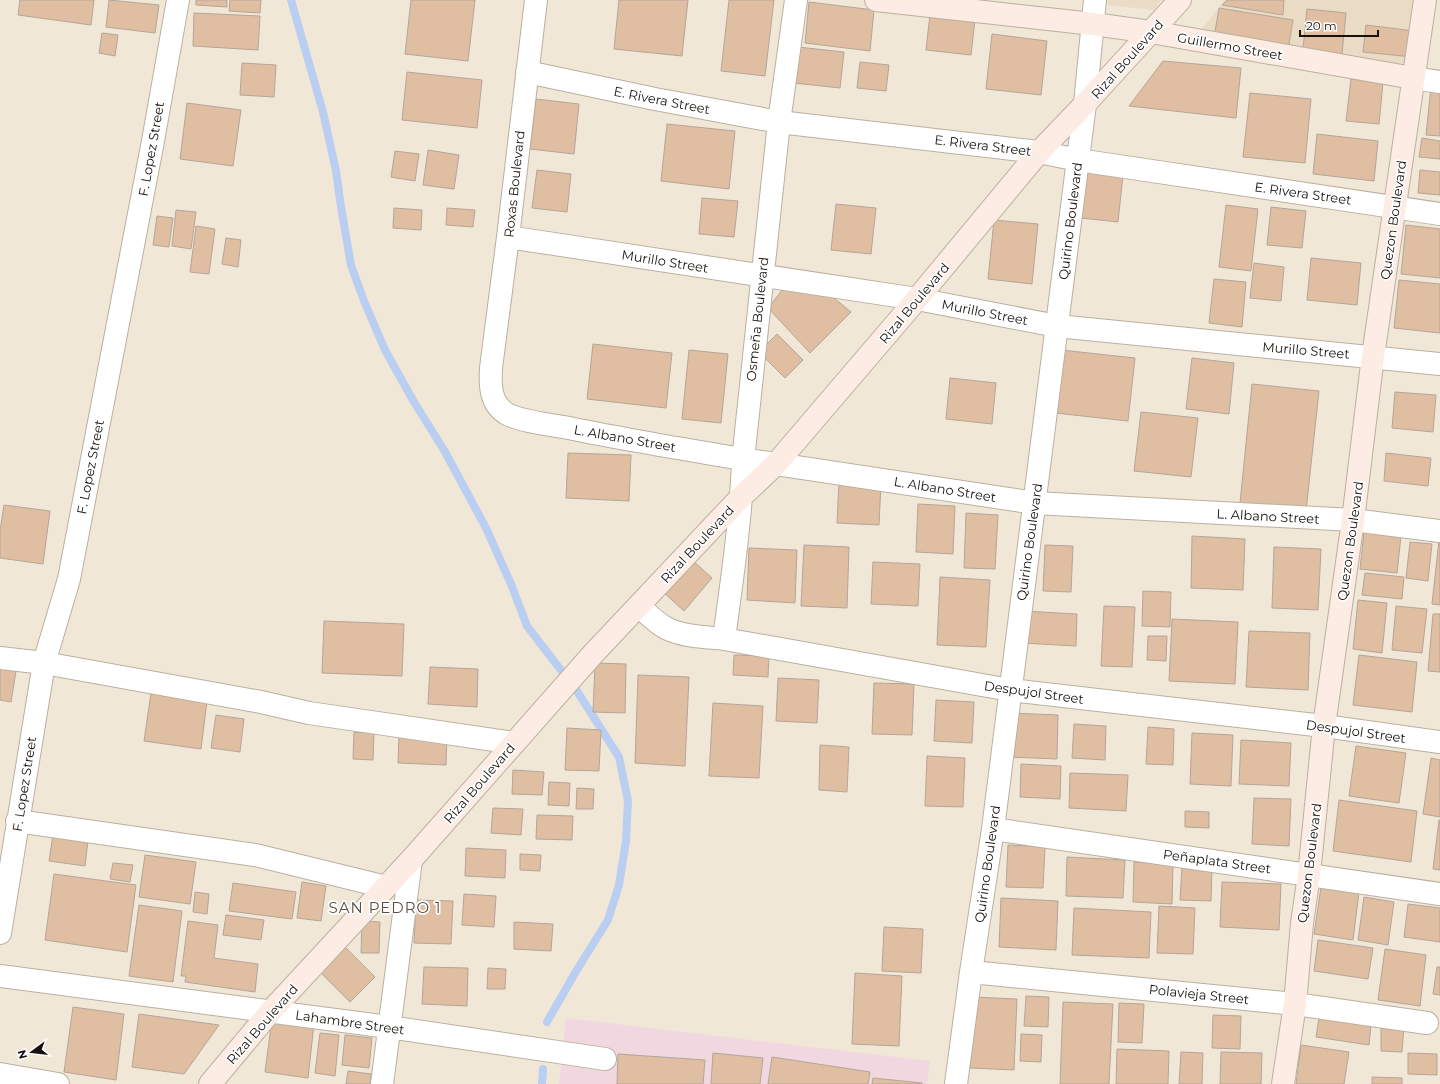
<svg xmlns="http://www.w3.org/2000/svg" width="1440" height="1084" font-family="Montserrat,sans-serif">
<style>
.built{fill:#e9dbc4}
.education{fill:#f0d7e0}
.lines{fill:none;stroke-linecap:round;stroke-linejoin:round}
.stream{stroke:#bacef1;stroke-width:8}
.building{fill:#e0bea2;stroke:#b4a599}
.street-casing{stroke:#bab0a0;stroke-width:24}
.secondary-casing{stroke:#bab0a0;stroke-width:24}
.street{stroke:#fff;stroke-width:22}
.secondary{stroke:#fdece3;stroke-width:22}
.labels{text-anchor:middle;stroke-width:3.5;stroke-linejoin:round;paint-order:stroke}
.street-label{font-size:13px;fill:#16120d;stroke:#fff}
.quarter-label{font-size:15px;letter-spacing:1px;fill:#574f41;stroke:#fff}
</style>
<rect width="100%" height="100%" fill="#f1e7d7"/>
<path class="built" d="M 1108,0 L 1161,0 L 1154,10 L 1107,5 Z
M 1225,0 L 1415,0 L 1408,69 L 1198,34 Z"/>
<path class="education" d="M 566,1018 L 930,1061 L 927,1084 L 559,1084 Z"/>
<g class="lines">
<path class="stream" d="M 291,0 L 323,112 L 336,171 L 341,207 L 351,265 L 364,301 L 385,350 L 414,402 L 444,450 L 486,528 L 511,584 L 527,626 L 577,691 L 619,757 L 628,801 L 626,841 L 619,885 L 608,920 L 575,973 L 547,1022
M 542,1084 L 543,1069"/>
</g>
<path class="building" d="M 20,0 L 94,0 L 91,25 L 18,15 Z
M 109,0 L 159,5 L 155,33 L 106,27 Z
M 196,0 L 227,0 L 227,7 L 196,5 Z
M 230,0 L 261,0 L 260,13 L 229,11 Z
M 411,0 L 475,0 L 468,61 L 405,54 Z
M 619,0 L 688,0 L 682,56 L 614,49 Z
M 729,0 L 774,0 L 765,76 L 721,71 Z
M 1227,0 L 1284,0 L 1283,15 L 1222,5 Z
M 809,2 L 874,10 L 870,51 L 805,43 Z
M 1219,8 L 1293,20 L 1288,50 L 1214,38 Z
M 1307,9 L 1346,13 L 1342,54 L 1303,49 Z
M 194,13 L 260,16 L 258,50 L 193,46 Z
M 930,14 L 975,19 L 971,55 L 926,50 Z
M 1366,25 L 1414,31 L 1412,57 L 1363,52 Z
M 102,33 L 118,35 L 115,56 L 99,53 Z
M 992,34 L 1047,41 L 1041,95 L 986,89 Z
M 798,47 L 844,52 L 840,88 L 794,83 Z
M 1163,61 L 1241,68 L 1236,118 L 1129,106 Z
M 860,62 L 889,65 L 886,91 L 857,88 Z
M 242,63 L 276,65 L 274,97 L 240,95 Z
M 407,72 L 482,80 L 477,128 L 402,120 Z
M 1351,79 L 1383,82 L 1379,124 L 1346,121 Z
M 1431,87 L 1440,88 L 1440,136 L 1426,135 Z
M 1250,93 L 1311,99 L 1305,163 L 1243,157 Z
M 536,99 L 579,104 L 574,154 L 530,149 Z
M 187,103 L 241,110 L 233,166 L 180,159 Z
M 667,124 L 735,131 L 729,189 L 661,181 Z
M 1317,134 L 1378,141 L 1374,181 L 1313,174 Z
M 1422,138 L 1440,141 L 1440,159 L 1419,157 Z
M 428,150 L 459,155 L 454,189 L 423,185 Z
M 395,151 L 419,154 L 415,181 L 391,177 Z
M 537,170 L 571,174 L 567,212 L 532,208 Z
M 1086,170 L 1123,175 L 1118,222 L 1081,218 Z
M 1420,170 L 1440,172 L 1440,195 L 1418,193 Z
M 702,198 L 738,201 L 734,237 L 699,234 Z
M 836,204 L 876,208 L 871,254 L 831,250 Z
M 1226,205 L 1258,209 L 1251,271 L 1219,267 Z
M 1271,207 L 1306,211 L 1302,248 L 1267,245 Z
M 394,208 L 422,210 L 421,230 L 393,228 Z
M 447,208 L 475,210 L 473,227 L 446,225 Z
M 176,210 L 196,212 L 191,249 L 172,246 Z
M 157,216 L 173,218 L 169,247 L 153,245 Z
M 994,220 L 1038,224 L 1032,284 L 988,279 Z
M 1406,225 L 1440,229 L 1440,278 L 1401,274 Z
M 196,226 L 215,229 L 209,274 L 190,272 Z
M 226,238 L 241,240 L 238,267 L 222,264 Z
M 1311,258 L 1361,263 L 1357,305 L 1307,300 Z
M 1254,263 L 1284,267 L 1281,301 L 1250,298 Z
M 1214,279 L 1246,282 L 1242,327 L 1209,323 Z
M 1399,280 L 1440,284 L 1440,333 L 1394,328 Z
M 783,289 L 824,290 L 851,312 L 810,353 L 768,308 Z
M 777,334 L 803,360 L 785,378 L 759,352 Z
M 593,344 L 672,353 L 666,408 L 587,399 Z
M 689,350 L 728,354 L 721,423 L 682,419 Z
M 1061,350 L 1135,358 L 1128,421 L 1055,413 Z
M 1192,358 L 1234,363 L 1229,414 L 1186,409 Z
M 950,378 L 996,383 L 992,424 L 946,419 Z
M 1252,384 L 1319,391 L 1306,511 L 1240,503 Z
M 1395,392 L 1436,395 L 1433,432 L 1392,428 Z
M 1141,412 L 1198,418 L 1191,477 L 1134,471 Z
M 568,453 L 631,455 L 629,501 L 566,498 Z
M 1386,453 L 1431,458 L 1428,486 L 1384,481 Z
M 839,481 L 881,483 L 879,525 L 837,523 Z
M 918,504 L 955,506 L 953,554 L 916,552 Z
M 4,505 L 50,511 L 43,564 L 0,558 L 0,531 Z
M 966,513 L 998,515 L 995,569 L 964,568 Z
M 1364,532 L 1401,536 L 1397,573 L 1360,569 Z
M 1192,536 L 1245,539 L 1243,590 L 1191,588 Z
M 1439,540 L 1440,540 L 1440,605 L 1432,604 Z
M 1410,542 L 1432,544 L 1428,581 L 1406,578 Z
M 804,545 L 849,547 L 847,608 L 801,606 Z
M 1045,545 L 1073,546 L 1071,592 L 1043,591 Z
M 1274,547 L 1321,549 L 1318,610 L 1272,608 Z
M 749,548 L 797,550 L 795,603 L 747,600 Z
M 690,558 L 712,578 L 684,611 L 662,591 Z
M 873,562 L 920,564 L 918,606 L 871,604 Z
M 1365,573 L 1404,577 L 1402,599 L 1362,595 Z
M 940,577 L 990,580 L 986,647 L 937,645 Z
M 1143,591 L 1171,592 L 1170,627 L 1142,626 Z
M 1358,600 L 1387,603 L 1382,653 L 1353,649 Z
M 1104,606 L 1135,607 L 1132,667 L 1101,666 Z
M 1396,606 L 1427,609 L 1422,653 L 1392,650 Z
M 1024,611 L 1077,614 L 1076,646 L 1022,643 Z
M 1433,614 L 1440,614 L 1440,672 L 1428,671 Z
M 1172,619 L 1238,622 L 1235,684 L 1169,681 Z
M 324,621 L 404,624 L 402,676 L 322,673 Z
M 1249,631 L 1310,633 L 1308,690 L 1246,687 Z
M 1148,636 L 1167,636 L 1166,661 L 1147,660 Z
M 734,655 L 769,656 L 768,677 L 733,675 Z
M 1359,655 L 1417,662 L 1412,712 L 1353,705 Z
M 595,663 L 626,664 L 625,713 L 593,712 Z
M 430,667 L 478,669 L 477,707 L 428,704 Z
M 0,669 L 16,671 L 11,702 L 0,700 Z
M 638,675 L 689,677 L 685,766 L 635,763 Z
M 778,678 L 819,680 L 817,723 L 776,721 Z
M 874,683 L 914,684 L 912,735 L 872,734 Z
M 151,693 L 207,701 L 201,749 L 144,741 Z
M 936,700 L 974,702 L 972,743 L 934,741 Z
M 713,703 L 763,706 L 759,778 L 709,776 Z
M 1010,713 L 1058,715 L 1057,759 L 1008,757 Z
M 216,715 L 244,719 L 240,752 L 211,748 Z
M 1074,724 L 1106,726 L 1105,760 L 1072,758 Z
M 1148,727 L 1174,729 L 1173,765 L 1146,764 Z
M 567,728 L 601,730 L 599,771 L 565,770 Z
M 354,732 L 374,733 L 373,760 L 353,759 Z
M 1192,733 L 1233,735 L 1231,786 L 1190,784 Z
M 399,734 L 447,736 L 446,765 L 398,763 Z
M 1241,740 L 1291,743 L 1289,786 L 1239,784 Z
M 820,745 L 849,747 L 847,792 L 819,790 Z
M 1356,746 L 1406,753 L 1399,803 L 1349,796 Z
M 927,756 L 965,758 L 963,807 L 925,806 Z
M 1431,758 L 1440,760 L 1440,817 L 1423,814 Z
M 1021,764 L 1061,766 L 1060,799 L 1020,797 Z
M 513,770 L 544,772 L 542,795 L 512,794 Z
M 1070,773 L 1128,775 L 1126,811 L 1069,808 Z
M 549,782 L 570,783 L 569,806 L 548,805 Z
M 577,788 L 594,789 L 593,809 L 576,809 Z
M 1254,798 L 1291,799 L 1289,846 L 1252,844 Z
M 1339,800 L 1417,811 L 1411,862 L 1333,851 Z
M 493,808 L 523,809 L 521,835 L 491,833 Z
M 1185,811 L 1209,812 L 1209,828 L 1185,827 Z
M 537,815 L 573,816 L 572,840 L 536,839 Z
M 1439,820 L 1440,820 L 1440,870 L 1433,869 Z
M 53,835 L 88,840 L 85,866 L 49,861 Z
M 1008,845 L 1045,847 L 1043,888 L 1006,887 Z
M 466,848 L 506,850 L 505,878 L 465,876 Z
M 520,854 L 541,855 L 540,871 L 520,870 Z
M 145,855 L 196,862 L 190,904 L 139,897 Z
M 1067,857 L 1125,860 L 1123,898 L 1066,896 Z
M 1134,862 L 1173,864 L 1172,904 L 1133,902 Z
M 113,863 L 133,865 L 130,882 L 110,879 Z
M 1182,866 L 1212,868 L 1211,901 L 1180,900 Z
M 54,874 L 136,885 L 127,952 L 45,940 Z
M 302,882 L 326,886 L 321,921 L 297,918 Z
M 1222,882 L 1281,884 L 1279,930 L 1220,927 Z
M 233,883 L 296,892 L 292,919 L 229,911 Z
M 1321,887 L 1359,892 L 1353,940 L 1314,934 Z
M 195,892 L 209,894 L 207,914 L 193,912 Z
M 464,894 L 496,896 L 494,927 L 462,925 Z
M 1364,897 L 1394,902 L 1388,945 L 1358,940 Z
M 1001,898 L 1058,901 L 1056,950 L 999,947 Z
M 416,900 L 453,901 L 451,944 L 414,943 Z
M 1408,904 L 1440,908 L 1440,942 L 1404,937 Z
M 139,905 L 182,911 L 173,982 L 129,976 Z
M 1159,906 L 1195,908 L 1193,954 L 1157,953 Z
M 1074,908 L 1151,912 L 1149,958 L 1072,955 Z
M 226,915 L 264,920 L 261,940 L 223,935 Z
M 188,921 L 218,925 L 214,958 L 258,964 L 255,992 L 185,982 L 186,976 L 181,976 Z
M 362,921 L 380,922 L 379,953 L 361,953 Z
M 514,922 L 553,924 L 551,951 L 514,949 Z
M 884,927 L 923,929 L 921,973 L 882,971 Z
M 1318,940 L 1373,948 L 1368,979 L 1314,971 Z
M 345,947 L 375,977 L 350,1002 L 320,972 Z
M 1385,949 L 1426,955 L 1420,1006 L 1378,1000 Z
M 424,967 L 468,968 L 467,1006 L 422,1004 Z
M 1437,967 L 1440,967 L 1440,995 L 1433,994 Z
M 488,968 L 506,969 L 505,989 L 487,989 Z
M 855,973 L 902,976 L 899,1046 L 852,1044 Z
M 1026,996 L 1049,997 L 1048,1027 L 1024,1026 Z
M 973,997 L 1017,999 L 1014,1070 L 970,1068 Z
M 1063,1002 L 1113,1004 L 1109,1084 L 1060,1084 Z
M 1119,1003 L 1144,1004 L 1142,1043 L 1118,1042 Z
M 73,1007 L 124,1014 L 116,1080 L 64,1072 Z
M 139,1014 L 219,1025 L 184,1074 L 132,1067 Z
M 1213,1015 L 1241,1016 L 1240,1049 L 1212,1048 Z
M 1319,1018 L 1371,1025 L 1369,1045 L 1316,1037 Z
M 272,1019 L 314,1024 L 308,1078 L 265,1072 Z
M 1381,1023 L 1404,1024 L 1402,1052 L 1381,1051 Z
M 320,1033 L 339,1035 L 335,1076 L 315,1073 Z
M 1021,1034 L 1042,1035 L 1041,1062 L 1020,1061 Z
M 345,1035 L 372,1038 L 369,1068 L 342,1065 Z
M 1301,1045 L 1349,1052 L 1344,1084 L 1296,1084 Z
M 1117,1049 L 1169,1051 L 1168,1084 L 1116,1084 Z
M 1181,1052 L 1203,1053 L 1202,1084 L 1179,1084 Z
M 1221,1052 L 1262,1053 L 1261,1084 L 1220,1084 Z
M 713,1053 L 763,1058 L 760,1084 L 711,1084 Z
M 1408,1053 L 1437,1054 L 1437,1075 L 1408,1074 Z
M 618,1054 L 705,1060 L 703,1084 L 617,1084 Z
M 772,1057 L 870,1072 L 868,1084 L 768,1084 Z
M 348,1071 L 371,1074 L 370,1084 L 346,1084 Z
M 1372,1077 L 1402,1078 L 1402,1084 L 1372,1084 Z
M 873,1078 L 922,1083 L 922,1084 L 872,1084 Z"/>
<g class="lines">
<defs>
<path id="street" d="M 536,0 L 508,237 L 491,368 C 490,385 490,404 507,414 C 519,421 553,425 569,428 C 601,435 633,440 665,446 C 702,452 739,459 776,464 L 1035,503 L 1353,520 L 1440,531
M 527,72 L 655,99 L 779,122 L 1039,152 L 1078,160 L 1440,214
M 1413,78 L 1440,82
M 508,237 L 917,299 L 1057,326 L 1440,364
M 639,606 C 648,614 657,624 668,629 C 686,637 706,637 724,639 L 1010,690 L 1324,726 L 1440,742
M 724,639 C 732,579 741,520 743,460 L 779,122 L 796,0
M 0,658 L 44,663 L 261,702 L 309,713 L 514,743
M 17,821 L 255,855 L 386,887
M 993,829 L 1440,894
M 0,933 L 44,663 L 69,579 L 153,141 L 178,0
M 971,972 L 1295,1004 L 1427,1023
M 0,976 L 389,1027 L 605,1059
M 0,1074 L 58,1084
M 382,1084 L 411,860
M 956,1084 L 971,972 L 993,829 L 1085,104 L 1095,0"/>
<path id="secondary" d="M 876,0 L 1093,24 L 1151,32 L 1413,78
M 210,1084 L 271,1011 L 411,860 L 593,654 L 741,497 L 776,464 L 917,299 L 1039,152 L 1085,104 L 1180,0
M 1283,1084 L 1295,1004 L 1302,923 L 1309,875 L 1324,726 L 1353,520 L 1373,356 L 1425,0"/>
</defs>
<use href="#street" class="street-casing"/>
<use href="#secondary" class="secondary-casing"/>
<use href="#street" class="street"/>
<use href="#secondary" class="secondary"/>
</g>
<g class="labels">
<g class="street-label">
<text transform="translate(1230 46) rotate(10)" y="5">Guillermo Street</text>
<text transform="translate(1127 59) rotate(-48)" y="5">Rizal Boulevard</text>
<text transform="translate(662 100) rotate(11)" y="5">E. Rivera Street</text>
<text transform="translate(983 145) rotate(7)" y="5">E. Rivera Street</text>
<text transform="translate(151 149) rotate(-80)" y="5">F. Lopez Street</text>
<text transform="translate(514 184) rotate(-84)" y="5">Roxas Boulevard</text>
<text transform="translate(1303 193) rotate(8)" y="5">E. Rivera Street</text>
<text transform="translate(1393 220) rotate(-82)" y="5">Quezon Boulevard</text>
<text transform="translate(1070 221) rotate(-83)" y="5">Quirino Boulevard</text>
<text transform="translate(665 261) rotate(9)" y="5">Murillo Street</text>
<text transform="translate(914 303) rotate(-50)" y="5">Rizal Boulevard</text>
<text transform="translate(985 312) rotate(11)" y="5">Murillo Street</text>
<text transform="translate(757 319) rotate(-84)" y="5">Osmeña Boulevard</text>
<text transform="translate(1306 350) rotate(5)" y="5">Murillo Street</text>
<text transform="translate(625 438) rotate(10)" y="5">L. Albano Street</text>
<text transform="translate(90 467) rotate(-79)" y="5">F. Lopez Street</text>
<text transform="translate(945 489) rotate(9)" y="5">L. Albano Street</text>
<text transform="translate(1268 516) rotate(3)" y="5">L. Albano Street</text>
<text transform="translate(1350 541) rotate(-82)" y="5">Quezon Boulevard</text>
<text transform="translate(1029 542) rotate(-82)" y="5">Quirino Boulevard</text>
<text transform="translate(697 544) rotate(-47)" y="5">Rizal Boulevard</text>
<text transform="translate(1034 692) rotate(8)" y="5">Despujol Street</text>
<text transform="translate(1356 731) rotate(8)" y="5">Despujol Street</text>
<text transform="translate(479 783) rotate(-49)" y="5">Rizal Boulevard</text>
<text transform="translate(24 784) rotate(-81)" y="5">F. Lopez Street</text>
<text transform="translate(1217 861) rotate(8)" y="5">Peñaplata Street</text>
<text transform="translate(1309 863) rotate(-83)" y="5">Quezon Boulevard</text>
<text transform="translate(987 864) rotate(-82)" y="5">Quirino Boulevard</text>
<text transform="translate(1199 994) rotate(6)" y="5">Polavieja Street</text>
<text transform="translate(350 1022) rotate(8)" y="5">Lahambre Street</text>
<text transform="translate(262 1024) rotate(-49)" y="5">Rizal Boulevard</text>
</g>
<g class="quarter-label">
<text x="385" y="913">SAN PEDRO 1</text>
</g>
</g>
<g transform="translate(32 1052) rotate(255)" stroke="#ffffff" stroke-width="3" paint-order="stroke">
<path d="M0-3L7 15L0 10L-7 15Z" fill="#16120d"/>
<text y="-6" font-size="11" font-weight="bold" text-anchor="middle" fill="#16120d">N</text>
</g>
<path d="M1300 30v6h78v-6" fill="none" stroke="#16120d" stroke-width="2"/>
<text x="1306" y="30" font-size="12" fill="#16120d" stroke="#ffffff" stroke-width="3" paint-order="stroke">20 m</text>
</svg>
